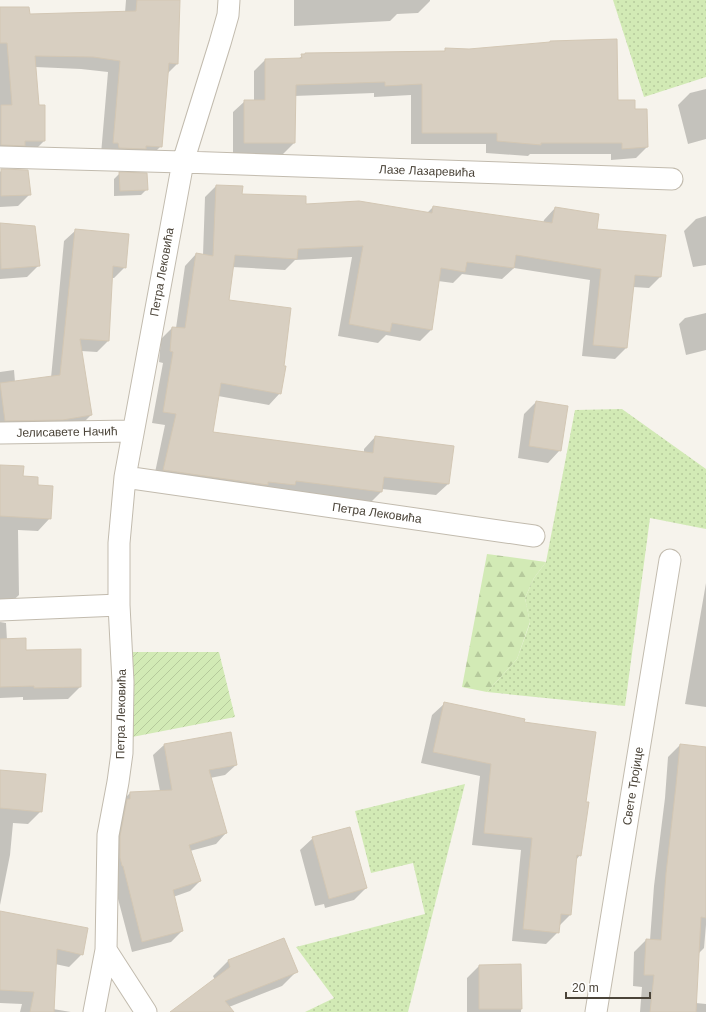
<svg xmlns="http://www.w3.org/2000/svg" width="706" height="1012" font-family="Arial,sans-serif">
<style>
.grass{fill:url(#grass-dots)}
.forest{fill:url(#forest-firs)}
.garden{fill:url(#garden-furrows)}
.shadow{fill:#0003}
.building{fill:#d8cfc1;stroke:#d3c7b4}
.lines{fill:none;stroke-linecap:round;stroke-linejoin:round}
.street-casing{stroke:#c2bbae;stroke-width:23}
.street{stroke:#fff;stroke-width:21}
.labels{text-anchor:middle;stroke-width:3.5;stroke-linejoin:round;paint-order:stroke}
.street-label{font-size:12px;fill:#4b4439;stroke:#fff}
</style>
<defs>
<pattern id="grass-dots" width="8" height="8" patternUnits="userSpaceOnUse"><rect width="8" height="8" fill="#d2eab5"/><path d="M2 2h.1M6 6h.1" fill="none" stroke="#b6ca9c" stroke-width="1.8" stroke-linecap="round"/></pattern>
<pattern id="forest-firs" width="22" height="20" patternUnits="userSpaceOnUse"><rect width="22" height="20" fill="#d2eab5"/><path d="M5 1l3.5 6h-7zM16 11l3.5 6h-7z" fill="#b6ca9c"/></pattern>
<pattern id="garden-furrows" width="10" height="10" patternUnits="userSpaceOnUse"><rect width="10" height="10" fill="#d2eab5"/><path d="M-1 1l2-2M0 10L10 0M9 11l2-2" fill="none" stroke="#b6ca9c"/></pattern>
</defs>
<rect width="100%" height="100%" fill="#f6f3ec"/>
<path class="grass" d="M 613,0 L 706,0 L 706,77 L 644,97 Z
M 622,409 L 706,469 L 706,529 L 650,518 L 625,706 L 487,692 L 517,659 L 530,623 L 525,598 L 534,578 L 546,562 L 575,410 Z
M 465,784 L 408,1012 L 305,1012 L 334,998 L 296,947 L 425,914 L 413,863 L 371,873 L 355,811 Z"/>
<path class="forest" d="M 487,554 L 546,562 L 534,578 L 525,598 L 530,622 L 517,659 L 487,692 L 462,687 Z"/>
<path class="garden" d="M 131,652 L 219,652 L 235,717 L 127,738 Z"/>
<path class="shadow" d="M 126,0 L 179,0 L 177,64 L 167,74 L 161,146 L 149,158 L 101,154 L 108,72 L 81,69 L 35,67 L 38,106 L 44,141 L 33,152 L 0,157 L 0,8 L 29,15 L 125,13 Z
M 294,0 L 430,0 L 430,1 L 418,13 L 397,14 L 390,21 L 294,26 Z
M 550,42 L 617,101 L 634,110 L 647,147 L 636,158 L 611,160 L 611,154 L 530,154 L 528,156 L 486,153 L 486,144 L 411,144 L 411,95 L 374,97 L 374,93 L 294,96 L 294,143 L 283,154 L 233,154 L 233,112 L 245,101 L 254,101 L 254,71 L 265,60 L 298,59 L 305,54 L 444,52 L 446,49 L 469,50 L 549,43 Z
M 706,89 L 706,139 L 688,144 L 678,105 L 690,93 Z
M 2,170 L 30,194 L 18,206 L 0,207 L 0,172 Z
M 120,173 L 147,189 L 141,195 L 114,196 L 114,179 Z
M 216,186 L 241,195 L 305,205 L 427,213 L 433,207 L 543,223 L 544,220 L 555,208 L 596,230 L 664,236 L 660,277 L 649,288 L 633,287 L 626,348 L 615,359 L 582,356 L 590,280 L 514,268 L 502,279 L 462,274 L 453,283 L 438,281 L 431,330 L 420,341 L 386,335 L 378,343 L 338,336 L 352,257 L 295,260 L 285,270 L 232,267 L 228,301 L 280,393 L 269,405 L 218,396 L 212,432 L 364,452 L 364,449 L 375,437 L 453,446 L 448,484 L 436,495 L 382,489 L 381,492 L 370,503 L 153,482 L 165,425 L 152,423 L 163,363 L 159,362 L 161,339 L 172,328 L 176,328 L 185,266 L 196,254 L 203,255 L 205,197 Z
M 706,216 L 706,265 L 693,267 L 684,231 L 696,219 Z
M 0,224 L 34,227 L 39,265 L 27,277 L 0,279 Z
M 76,230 L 125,267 L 114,278 L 111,278 L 108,341 L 97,352 L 81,351 L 91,415 L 80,426 L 0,432 L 0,372 L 14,370 L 15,382 L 51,378 L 64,241 Z
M 706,313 L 706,350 L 686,355 L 679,324 L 685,318 Z
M 536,402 L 560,450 L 548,463 L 518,458 L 524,414 Z
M 0,466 L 37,486 L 50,518 L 38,531 L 18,530 L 19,595 L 6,607 L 0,607 Z
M 706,583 L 706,707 L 685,704 Z
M 0,622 L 6,623 L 7,640 L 25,651 L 80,650 L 80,687 L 68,699 L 23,700 L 23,697 L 0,698 Z
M 444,704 L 523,723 L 585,803 L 580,855 L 576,860 L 570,915 L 559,926 L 558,932 L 546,944 L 512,941 L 521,850 L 472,845 L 480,776 L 421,763 L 432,715 Z
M 231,733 L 236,765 L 225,775 L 210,778 L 226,833 L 216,844 L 190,851 L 200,881 L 190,891 L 173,897 L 182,931 L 171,942 L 132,952 L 112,876 L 119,804 L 130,793 L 160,791 L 153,755 L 164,745 Z
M 680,745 L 706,748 L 706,925 L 704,948 L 698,954 L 696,1003 L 706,1004 L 706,1012 L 640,1012 L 642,987 L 633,986 L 634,952 L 646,940 L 650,940 L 654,886 L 665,798 L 668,757 Z
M 0,771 L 41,811 L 28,824 L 13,823 L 10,855 L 0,905 Z
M 313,838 L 366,888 L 354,900 L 325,908 L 324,904 L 315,906 L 300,850 Z
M 0,912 L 82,954 L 69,967 L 55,964 L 53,1009 L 71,1012 L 20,1012 L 22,1004 L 0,1003 Z
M 283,939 L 297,971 L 282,986 L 229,1007 L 233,1012 L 172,1012 L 215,980 L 213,976 L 228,961 Z
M 520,965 L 521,1012 L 467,1012 L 467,978 L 479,966 Z"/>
<path class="building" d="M 137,0 L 180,0 L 178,64 L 169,63 L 162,147 L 146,146 L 146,149 L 119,148 L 118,143 L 113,143 L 120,61 L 93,57 L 35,56 L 39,105 L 45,105 L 45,141 L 25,141 L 25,146 L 1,145 L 1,105 L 12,105 L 7,43 L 0,43 L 0,7 L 29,7 L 30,14 L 136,11 Z
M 617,39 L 618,100 L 635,100 L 635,109 L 647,109 L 648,147 L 622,149 L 622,143 L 541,143 L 541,145 L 497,141 L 497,133 L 422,133 L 422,84 L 385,86 L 385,82 L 296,85 L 295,143 L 244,143 L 244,100 L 265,100 L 265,59 L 302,58 L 301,54 L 305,54 L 305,53 L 445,51 L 445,48 L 469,49 L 550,42 L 550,41 Z
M 1,169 L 28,170 L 31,195 L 1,196 Z
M 119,172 L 147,173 L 148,190 L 120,191 Z
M 216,185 L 243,186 L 242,194 L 306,196 L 306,204 L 359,201 L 432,213 L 433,206 L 552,223 L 555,207 L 599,214 L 597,229 L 666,235 L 661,277 L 635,275 L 627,348 L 593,345 L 601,269 L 516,255 L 514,268 L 467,262 L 465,272 L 441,268 L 432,330 L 392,323 L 390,332 L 349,324 L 363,246 L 298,249 L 297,259 L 235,255 L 229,300 L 291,308 L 284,366 L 286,366 L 281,394 L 221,383 L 213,432 L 373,453 L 375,436 L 454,446 L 449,484 L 384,477 L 382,492 L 296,481 L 295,485 L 268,482 L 268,485 L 163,470 L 176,414 L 163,412 L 173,352 L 170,351 L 172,327 L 185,328 L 196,253 L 213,256 Z
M 0,223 L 35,226 L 40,266 L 1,269 Z
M 75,229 L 129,234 L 126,268 L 113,266 L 109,341 L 80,339 L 92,415 L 63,420 L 5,421 L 0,383 L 60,375 Z
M 536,401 L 568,406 L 561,451 L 529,446 Z
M 0,465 L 24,466 L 23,476 L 38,477 L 38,485 L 53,486 L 51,519 L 0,516 Z
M 26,638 L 26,650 L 81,649 L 81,687 L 34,688 L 34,686 L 0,687 L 0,639 Z
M 444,702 L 525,719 L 524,722 L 596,732 L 586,802 L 589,802 L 581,856 L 577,855 L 571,915 L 561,914 L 559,933 L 523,929 L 532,838 L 484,833 L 491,764 L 433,752 Z
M 231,732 L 237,765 L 209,770 L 227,833 L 189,845 L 201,881 L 173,890 L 183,931 L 142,942 L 123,866 L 122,866 L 120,858 L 120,836 L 127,799 L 130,799 L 130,792 L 172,790 L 164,744 Z
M 680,744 L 706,747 L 706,918 L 701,917 L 696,1012 L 650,1012 L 654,975 L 644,975 L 646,939 L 661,940 L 666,873 L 676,785 Z
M 0,770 L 46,774 L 42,812 L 0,808 Z
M 350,827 L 367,888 L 329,899 L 312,837 Z
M 0,911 L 88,928 L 83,955 L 57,949 L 54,1012 L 30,1012 L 34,992 L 0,990 Z
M 284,938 L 298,972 L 225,1001 L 234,1012 L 170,1012 L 230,967 L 228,960 Z
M 521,964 L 522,1009 L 479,1009 L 479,965 Z"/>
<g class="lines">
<defs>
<path id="street" d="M 0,157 L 183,162 L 672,179
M 0,433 L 133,431
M 125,477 L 534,536
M 0,610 L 119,605
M 94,1012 L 106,950
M 146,1012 L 106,950 L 108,835 L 118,782 L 122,753 L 123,682 L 119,605 L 119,543 L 125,477 L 183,162 L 220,43 L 228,15 L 229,0
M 596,1012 L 670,560"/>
</defs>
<use href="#street" class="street-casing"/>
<use href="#street" class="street"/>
</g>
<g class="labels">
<g class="street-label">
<text transform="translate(427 171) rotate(2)" y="4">Лазе Лазаревића</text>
<text transform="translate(162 272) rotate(-80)" y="4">Петра Лековића</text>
<text transform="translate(67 432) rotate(-1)" y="4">Јелисавете Начић</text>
<text transform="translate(377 513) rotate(8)" y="4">Петра Лековића</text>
<text transform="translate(121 714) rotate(-89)" y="4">Петра Лековића</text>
<text transform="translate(633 786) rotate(-81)" y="4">Свете Тројице</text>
</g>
</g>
<path d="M566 992v6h84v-6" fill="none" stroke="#4b4439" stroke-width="2"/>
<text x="572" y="992" font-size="12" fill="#4b4439" stroke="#ffffff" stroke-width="3" paint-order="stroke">20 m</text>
</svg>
